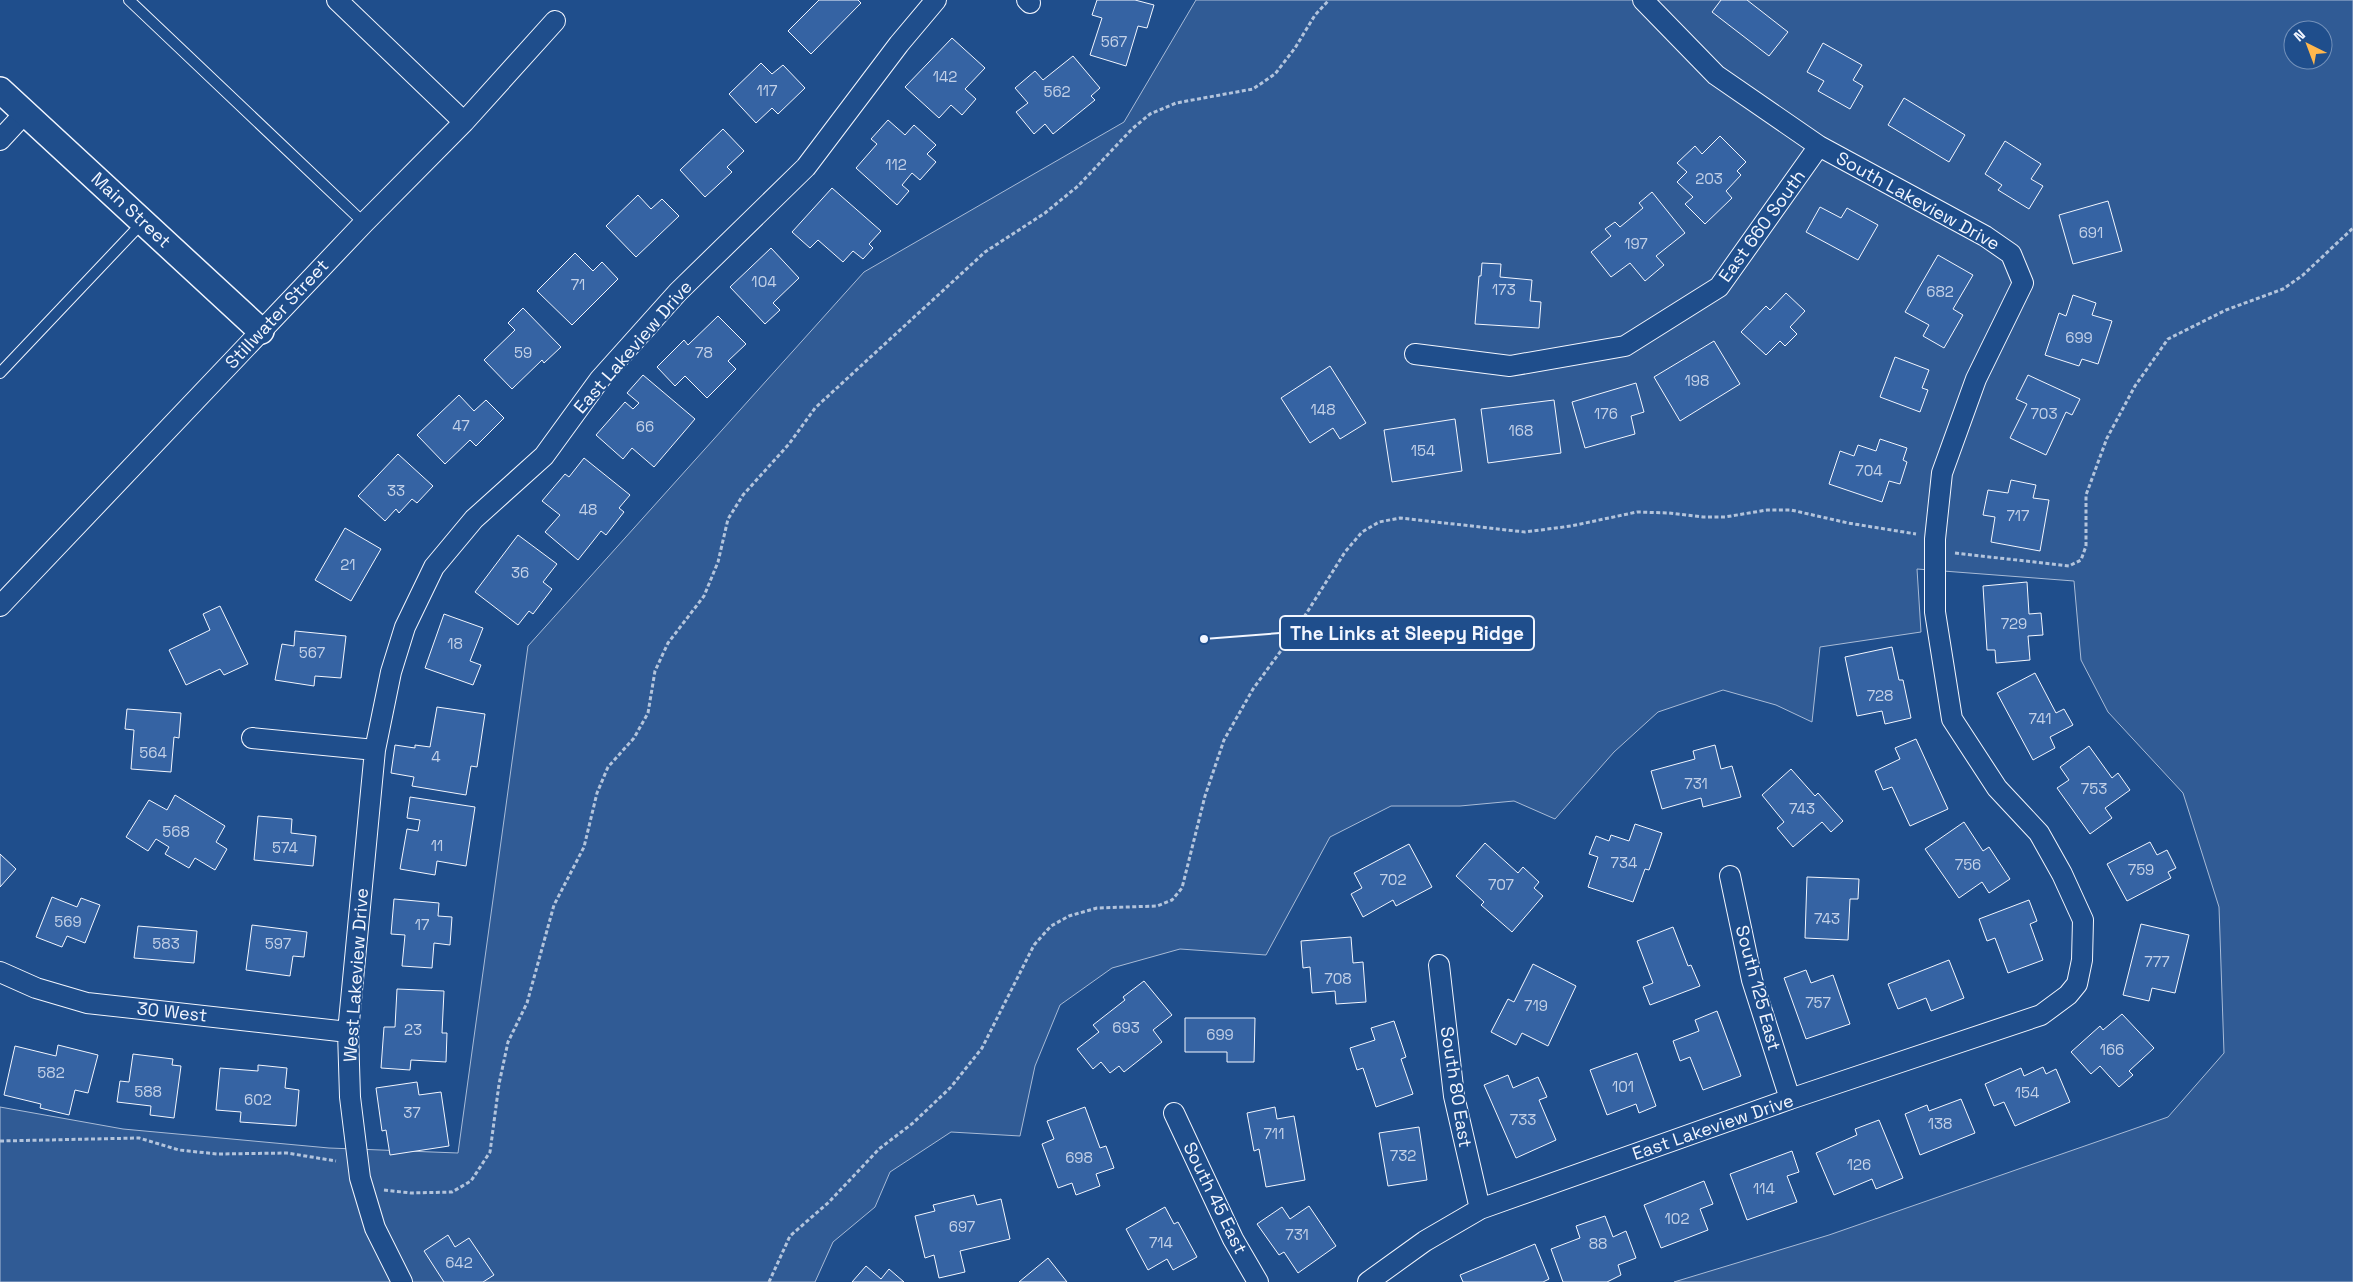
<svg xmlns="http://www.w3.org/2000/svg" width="2353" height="1282" font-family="'Space Grotesk',sans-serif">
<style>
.green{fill:#305b95;stroke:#a8bbd7;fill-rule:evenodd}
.building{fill:#3563a3;stroke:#f2f6ff}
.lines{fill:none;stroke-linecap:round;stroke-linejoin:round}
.service-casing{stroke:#f2f6ff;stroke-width:12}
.minor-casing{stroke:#f2f6ff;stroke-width:22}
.tertiary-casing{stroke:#f2f6ff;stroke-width:28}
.path{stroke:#b3c4dc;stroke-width:3;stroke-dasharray:4 2.5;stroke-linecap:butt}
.service{stroke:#1f4e8c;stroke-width:10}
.minor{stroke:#1f4e8c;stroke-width:20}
.tertiary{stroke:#1f4e8c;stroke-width:25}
.labels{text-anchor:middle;stroke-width:4;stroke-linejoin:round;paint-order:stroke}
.number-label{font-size:15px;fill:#c3d1e8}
.street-label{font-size:18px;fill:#f2f6ff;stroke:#1f4e8c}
.leader{fill:none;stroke:#f2f6ff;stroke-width:2}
.callout-dot{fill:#f2f6ff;stroke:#1f4e8c;stroke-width:2}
.callout{fill:#1f4e8c;stroke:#f2f6ff;stroke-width:2}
.callout-label{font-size:19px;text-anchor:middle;font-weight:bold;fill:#f2f6ff}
</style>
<rect width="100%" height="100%" fill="#1f4e8c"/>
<path class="green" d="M 1196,0 L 2353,0 L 2353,1282 L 1674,1282 L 1829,1235 L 2168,1117 L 2224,1053 L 2219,907 L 2183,793 L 2108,712 L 2081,660 L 2074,581 L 1917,569 L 1921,632 L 1820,647 L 1812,722 L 1776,705 L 1723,690 L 1658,712 L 1614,752 L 1555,819 L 1514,801 L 1460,806 L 1391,806 L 1330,837 L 1266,955 L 1180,949 L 1112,968 L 1060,1005 L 1035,1066 L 1020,1136 L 951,1132 L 890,1172 L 875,1207 L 833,1242 L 815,1282 L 0,1282 L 0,1107 L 123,1129 L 329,1148 L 458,1153 L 528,646 L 864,272 L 1124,122 ZM 2293,30 L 2323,30 L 2323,60 L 2293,60 Z"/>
<path class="building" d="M 819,0 L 858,0 L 861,3 L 811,54 L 788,31 Z
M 1097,0 L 1135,0 L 1154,5 L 1147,28 L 1138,26 L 1126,66 L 1090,55 L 1102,18 L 1092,15 Z
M 1721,0 L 1747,0 L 1788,32 L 1769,56 L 1712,12 Z
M 952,38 L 985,68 L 965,89 L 976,99 L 962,115 L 951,105 L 939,118 L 905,87 Z
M 1823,43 L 1862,65 L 1853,80 L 1863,86 L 1850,109 L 1818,91 L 1824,81 L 1807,72 Z
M 1073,56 L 1100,88 L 1091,96 L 1095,100 L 1053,134 L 1045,124 L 1034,134 L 1016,112 L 1028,103 L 1015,88 L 1035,71 L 1043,80 Z
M 761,63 L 772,74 L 783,65 L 805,88 L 778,114 L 772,108 L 756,123 L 729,94 Z
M 1904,98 L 1965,135 L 1949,162 L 1888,125 Z
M 888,120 L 905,135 L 914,125 L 936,145 L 927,154 L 936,162 L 920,180 L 912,173 L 902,185 L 909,191 L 897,205 L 856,168 L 877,144 L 871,139 Z
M 723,129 L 744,151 L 727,167 L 732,172 L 705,197 L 680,170 Z
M 1720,136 L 1746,162 L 1737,171 L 1741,175 L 1726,191 L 1732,198 L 1705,224 L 1685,204 L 1693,197 L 1677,182 L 1687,172 L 1677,163 L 1695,146 L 1702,154 Z
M 2005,141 L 2041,164 L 2031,179 L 2043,186 L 2029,209 L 1998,190 L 2002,185 L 1985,174 Z
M 832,188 L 881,231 L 869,244 L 873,248 L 863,259 L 853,251 L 843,262 L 818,240 L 810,248 L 792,232 Z
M 1652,192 L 1685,233 L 1656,256 L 1664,265 L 1645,281 L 1630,263 L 1611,277 L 1591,252 L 1611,236 L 1605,229 L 1615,222 L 1620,227 L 1643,208 L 1639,203 Z
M 638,195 L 651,209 L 662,199 L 679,216 L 636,257 L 606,226 Z
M 2108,201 L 2122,251 L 2073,264 L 2059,215 Z
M 1820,207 L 1841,218 L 1847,208 L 1878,225 L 1858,260 L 1806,232 Z
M 771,248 L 799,278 L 773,303 L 780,310 L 765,324 L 730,287 Z
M 575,253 L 593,271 L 602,262 L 618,279 L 572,325 L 537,291 Z
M 1938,255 L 1973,275 L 1953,309 L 1963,315 L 1944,348 L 1923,336 L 1929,325 L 1905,312 Z
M 1482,263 L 1501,264 L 1500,277 L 1532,280 L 1530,301 L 1541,302 L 1539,328 L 1475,324 L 1479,276 L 1481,276 Z
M 1786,293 L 1805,311 L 1790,327 L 1797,334 L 1785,346 L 1780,341 L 1766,355 L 1741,332 L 1766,306 L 1770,310 Z
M 2073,295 L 2096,303 L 2092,315 L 2112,321 L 2098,364 L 2082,359 L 2079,366 L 2045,355 L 2059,313 L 2066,316 Z
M 523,308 L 561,347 L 544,363 L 542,360 L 512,389 L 484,360 L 515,330 L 508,323 Z
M 718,316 L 746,344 L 728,361 L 736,369 L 707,398 L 685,376 L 675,386 L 657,367 L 684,340 L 688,345 Z
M 1714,341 L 1740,384 L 1680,421 L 1654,377 Z
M 1895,357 L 1929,370 L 1922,388 L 1928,390 L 1920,412 L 1880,397 Z
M 1330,366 L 1366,423 L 1340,439 L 1333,428 L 1310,443 L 1281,398 Z
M 643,375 L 695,419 L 654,467 L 632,448 L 623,459 L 596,435 L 625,402 L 633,409 L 639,403 L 627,393 Z
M 2028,375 L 2080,399 L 2072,415 L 2066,412 L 2046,455 L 2010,438 L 2027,404 L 2016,399 Z
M 1636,383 L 1644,412 L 1631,416 L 1635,434 L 1585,448 L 1572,402 Z
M 459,395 L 474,411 L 486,400 L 504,418 L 476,446 L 470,440 L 445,464 L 417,435 Z
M 1554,400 L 1561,453 L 1488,463 L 1481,409 Z
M 1455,419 L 1462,471 L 1392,482 L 1384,430 Z
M 1880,439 L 1907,448 L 1903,460 L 1907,462 L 1900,484 L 1889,481 L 1882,502 L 1829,484 L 1840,451 L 1854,456 L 1858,445 L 1876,451 Z
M 398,454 L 433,486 L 417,503 L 412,499 L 399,513 L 396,509 L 385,521 L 358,496 Z
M 584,458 L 630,495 L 619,508 L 624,512 L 606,535 L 601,531 L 578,560 L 545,532 L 560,515 L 542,501 L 565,474 L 569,477 Z
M 2011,480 L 2036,485 L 2033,498 L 2049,500 L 2040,551 L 1991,542 L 1995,517 L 1983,515 L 1988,490 L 2008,493 Z
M 345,528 L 381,549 L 351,601 L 315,580 Z
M 518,535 L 557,564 L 543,582 L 552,589 L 533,614 L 529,611 L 518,625 L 475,592 Z
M 2027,582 L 2029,614 L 2041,613 L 2043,635 L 2028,636 L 2030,660 L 1996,663 L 1995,650 L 1987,650 L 1983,586 Z
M 220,606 L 248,664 L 224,675 L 220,669 L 186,685 L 169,650 L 210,630 L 203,614 Z
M 444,614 L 483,628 L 470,661 L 481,665 L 473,685 L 425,668 Z
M 295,631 L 346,636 L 341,678 L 315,676 L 314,686 L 275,680 L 282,644 L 294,646 Z
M 1892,647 L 1899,680 L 1903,680 L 1911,718 L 1885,724 L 1882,711 L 1857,716 L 1845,657 Z
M 2035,673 L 2056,713 L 2064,709 L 2073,725 L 2050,737 L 2055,748 L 2033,760 L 1997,693 Z
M 437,707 L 485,714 L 477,767 L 471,766 L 466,795 L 412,786 L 414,777 L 391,773 L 395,745 L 415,748 L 415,745 L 430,747 Z
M 127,709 L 181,713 L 179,738 L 174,737 L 171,772 L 131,769 L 134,730 L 125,729 Z
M 1916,739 L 1948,809 L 1910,826 L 1892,787 L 1883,790 L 1875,771 L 1900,759 L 1895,748 Z
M 1715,745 L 1721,769 L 1732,766 L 1741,797 L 1703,807 L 1701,798 L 1662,809 L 1651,771 L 1695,759 L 1693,751 Z
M 2089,746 L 2112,778 L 2118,773 L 2130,790 L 2105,808 L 2112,818 L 2090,834 L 2057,788 L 2069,780 L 2060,767 Z
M 1791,769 L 1815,796 L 1818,793 L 1843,821 L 1831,832 L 1822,822 L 1793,847 L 1777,828 L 1784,822 L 1762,795 Z
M 175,795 L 225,826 L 216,842 L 227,849 L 215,870 L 195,858 L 189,868 L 165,854 L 169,847 L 156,839 L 148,851 L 126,837 L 149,800 L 167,810 Z
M 410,797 L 475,807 L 466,866 L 437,861 L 435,875 L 400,869 L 407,829 L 418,831 L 420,820 L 407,818 Z
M 258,816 L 292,819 L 291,833 L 316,836 L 313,866 L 254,860 Z
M 1964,822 L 1983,851 L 1989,847 L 2010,879 L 1989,893 L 1982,882 L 1959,898 L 1925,849 Z
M 1635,824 L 1662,833 L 1649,870 L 1645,869 L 1633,902 L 1588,887 L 1598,857 L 1589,854 L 1596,836 L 1609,841 L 1611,835 L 1629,841 Z
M 2150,842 L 2157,855 L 2167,850 L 2176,868 L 2168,872 L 2171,878 L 2127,901 L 2107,864 Z
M 1485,843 L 1518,873 L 1523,867 L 1539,882 L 1534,888 L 1543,896 L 1512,932 L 1481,905 L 1484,902 L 1456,876 Z
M 1409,844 L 1432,887 L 1396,906 L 1393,900 L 1363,917 L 1351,894 L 1362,888 L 1354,873 Z
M 0,854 L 16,869 L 0,887 Z
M 1807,877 L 1859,879 L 1858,899 L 1850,899 L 1848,940 L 1805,938 Z
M 52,897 L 77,907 L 81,898 L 100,905 L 85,943 L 67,936 L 62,947 L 36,937 Z
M 394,899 L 439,903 L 438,916 L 452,917 L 450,945 L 434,943 L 432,968 L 402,966 L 405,935 L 391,934 Z
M 2029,900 L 2037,921 L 2030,924 L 2043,960 L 2008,973 L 1995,938 L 1987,941 L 1979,919 Z
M 2141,924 L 2189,935 L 2175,993 L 2152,988 L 2149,1001 L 2123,995 Z
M 252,925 L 307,932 L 304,957 L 293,956 L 290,976 L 246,970 Z
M 138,926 L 197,931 L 194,963 L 134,958 Z
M 1673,927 L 1688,966 L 1691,965 L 1700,986 L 1650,1005 L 1643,987 L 1653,983 L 1637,941 Z
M 1351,937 L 1353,963 L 1363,962 L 1366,1002 L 1336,1004 L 1335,991 L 1312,993 L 1310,967 L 1303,968 L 1301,941 Z
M 1949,960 L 1964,998 L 1931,1011 L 1926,998 L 1898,1009 L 1888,984 Z
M 1533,964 L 1576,986 L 1548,1046 L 1522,1033 L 1516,1045 L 1491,1032 L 1508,999 L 1514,1002 Z
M 1806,970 L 1811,983 L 1833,975 L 1850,1024 L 1806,1039 L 1784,978 Z
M 1144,981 L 1172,1015 L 1153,1030 L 1162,1042 L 1124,1072 L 1119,1066 L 1110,1073 L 1101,1062 L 1093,1069 L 1077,1049 L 1099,1032 L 1093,1025 L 1125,1000 L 1123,997 Z
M 397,989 L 444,991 L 442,1033 L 447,1033 L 446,1062 L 411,1060 L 410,1070 L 381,1068 L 384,1027 L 395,1027 Z
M 1717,1011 L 1741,1076 L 1703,1090 L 1690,1057 L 1680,1061 L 1673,1041 L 1699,1031 L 1695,1020 Z
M 2122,1014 L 2154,1048 L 2129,1071 L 2133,1075 L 2119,1087 L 2100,1066 L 2091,1074 L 2071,1052 L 2100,1026 L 2103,1030 Z
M 1185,1018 L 1255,1018 L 1254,1062 L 1227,1062 L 1227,1052 L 1185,1052 Z
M 1394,1021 L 1406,1057 L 1401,1059 L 1413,1094 L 1376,1107 L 1363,1068 L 1357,1070 L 1350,1048 L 1375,1040 L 1371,1028 Z
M 58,1045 L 98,1055 L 88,1093 L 75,1090 L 69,1115 L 40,1108 L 41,1104 L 4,1095 L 15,1046 L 56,1056 Z
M 1637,1053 L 1656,1106 L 1639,1113 L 1636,1104 L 1607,1115 L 1590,1070 Z
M 133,1054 L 173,1059 L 172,1065 L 181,1066 L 174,1118 L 150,1115 L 151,1106 L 117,1102 L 120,1081 L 129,1082 Z
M 258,1065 L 287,1068 L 285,1088 L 299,1090 L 296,1126 L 240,1122 L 241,1112 L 216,1110 L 220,1068 L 258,1071 Z
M 2043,1067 L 2046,1074 L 2056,1069 L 2070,1102 L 2015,1126 L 2004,1102 L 1994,1106 L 1985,1084 L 2021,1068 L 2024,1076 Z
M 1508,1075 L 1513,1088 L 1538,1077 L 1547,1097 L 1539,1100 L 1556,1140 L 1516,1158 L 1484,1085 Z
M 417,1082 L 419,1095 L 441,1092 L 449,1146 L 390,1155 L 386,1130 L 382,1131 L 376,1088 Z
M 1961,1099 L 1975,1133 L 1920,1155 L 1905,1114 L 1927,1105 L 1929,1111 Z
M 1085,1107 L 1100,1148 L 1106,1146 L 1114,1168 L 1096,1174 L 1100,1186 L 1076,1195 L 1072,1183 L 1058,1188 L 1042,1144 L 1054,1139 L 1047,1121 Z
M 1275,1107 L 1277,1119 L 1294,1116 L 1305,1180 L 1266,1187 L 1259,1149 L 1254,1151 L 1247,1113 Z
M 1879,1120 L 1903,1178 L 1876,1189 L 1872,1179 L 1834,1195 L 1816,1153 L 1857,1135 L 1855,1129 Z
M 1419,1127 L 1427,1180 L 1388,1186 L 1379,1133 Z
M 1792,1151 L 1799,1172 L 1787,1176 L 1797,1202 L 1747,1220 L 1730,1174 Z
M 1704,1181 L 1713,1204 L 1700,1209 L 1708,1230 L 1661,1248 L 1644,1205 Z
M 974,1195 L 977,1205 L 1001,1199 L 1010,1239 L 960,1251 L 965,1272 L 939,1278 L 934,1255 L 925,1258 L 915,1216 L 935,1211 L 933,1205 Z
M 1309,1206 L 1336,1246 L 1298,1273 L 1284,1252 L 1279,1255 L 1257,1224 L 1282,1207 L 1290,1219 Z
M 1165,1207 L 1174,1224 L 1178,1222 L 1197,1257 L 1173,1270 L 1167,1259 L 1148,1270 L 1126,1229 Z
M 1605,1216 L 1613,1237 L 1626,1231 L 1636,1258 L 1618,1265 L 1621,1275 L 1607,1282 L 1563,1282 L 1551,1249 L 1580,1238 L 1576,1226 Z
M 448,1235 L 455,1247 L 469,1238 L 494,1275 L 483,1282 L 444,1282 L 424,1251 Z
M 1535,1244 L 1549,1279 L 1543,1282 L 1463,1282 L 1460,1275 Z
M 1048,1258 L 1067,1282 L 1019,1282 Z
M 866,1266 L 881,1279 L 889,1269 L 904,1282 L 852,1282 Z"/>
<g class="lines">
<defs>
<path id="service" d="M 129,0 L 364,223
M 0,373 L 144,221"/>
<path id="minor" d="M 337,0 L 464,122
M 1027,0 L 1030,3
M 0,140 L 25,113
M 1415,354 L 1510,366 L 1625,346 L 1719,287 L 1819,146
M 0,606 L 364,223 L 464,122 L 555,21
M 252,738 L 375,750
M 1730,876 L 1752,980 L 1790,1099
M 1439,965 L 1454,1096 L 1480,1209
M 0,972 L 36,988 L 87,1003 L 348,1032
M 1174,1113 L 1233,1239 L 1258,1282
M 402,1282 L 375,1228 L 360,1178 L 350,1097 L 348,1032 L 375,750 L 391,672 L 405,627 L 434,567 L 474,519 L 544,456 L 600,379 L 678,292 L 806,167 L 899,44 L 936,0
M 1368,1282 L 1425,1241 L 1480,1209 L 1790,1099 L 2041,1015 L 2068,995 L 2077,984 L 2082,960 L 2083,920 L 2062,874 L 2039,833 L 1997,788 L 1952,719 L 1935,612 L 1935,539 L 1942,473 L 1976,379 L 2023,283 L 2011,254 L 1985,236 L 1819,146 L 1716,75 L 1643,0"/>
<path id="tertiary" d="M 0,90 L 261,331"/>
</defs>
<use href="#service" class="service-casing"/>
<use href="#minor" class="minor-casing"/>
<use href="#tertiary" class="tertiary-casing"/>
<path class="path" d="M 1955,553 L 2069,566 L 2081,560 L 2086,546 L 2086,495 L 2107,438 L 2135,386 L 2168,339 L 2226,310 L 2283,289 L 2303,275 L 2353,228
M 0,1141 L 139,1138 L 179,1150 L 217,1154 L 287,1153 L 336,1161
M 384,1190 L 411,1193 L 452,1192 L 471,1181 L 490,1152 L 499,1084 L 508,1042 L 527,1003 L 554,905 L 584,847 L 597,793 L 608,767 L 634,738 L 648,713 L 655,671 L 668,643 L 704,596 L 718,562 L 728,519 L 743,495 L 789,444 L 815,408 L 985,252 L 1045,213 L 1078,186 L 1132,129 L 1150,114 L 1176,103 L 1253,89 L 1275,74 L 1295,48 L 1315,15 L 1329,0
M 769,1282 L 790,1236 L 829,1202 L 879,1149 L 913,1123 L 951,1087 L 982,1048 L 1034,945 L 1051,926 L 1069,916 L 1097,908 L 1157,906 L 1172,900 L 1182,888 L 1205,796 L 1224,740 L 1253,689 L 1294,633 L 1345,552 L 1362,532 L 1379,522 L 1400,518 L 1525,532 L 1571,526 L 1637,512 L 1669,513 L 1703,517 L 1725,517 L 1767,510 L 1791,510 L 1848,523 L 1916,534"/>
<use href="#service" class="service"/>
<use href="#minor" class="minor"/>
<use href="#tertiary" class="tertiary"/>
</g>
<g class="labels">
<g class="number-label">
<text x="1114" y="47">567</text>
<text x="945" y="82">142</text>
<text x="767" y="96">117</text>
<text x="1057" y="97">562</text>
<text x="896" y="170">112</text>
<text x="1709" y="184">203</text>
<text x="2091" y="238">691</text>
<text x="1636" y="249">197</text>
<text x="764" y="287">104</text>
<text x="578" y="290">71</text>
<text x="1504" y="295">173</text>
<text x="1940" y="297">682</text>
<text x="2079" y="343">699</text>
<text x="523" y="358">59</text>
<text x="704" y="358">78</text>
<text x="1697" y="386">198</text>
<text x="1323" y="415">148</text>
<text x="1606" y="419">176</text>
<text x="2044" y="419">703</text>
<text x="461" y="431">47</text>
<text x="645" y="432">66</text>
<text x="1521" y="436">168</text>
<text x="1423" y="456">154</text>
<text x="1869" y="476">704</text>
<text x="396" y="496">33</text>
<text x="588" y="515">48</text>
<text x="2018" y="521">717</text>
<text x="348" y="570">21</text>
<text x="520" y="578">36</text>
<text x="2014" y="629">729</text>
<text x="455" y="649">18</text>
<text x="312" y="658">567</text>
<text x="1880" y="701">728</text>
<text x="2040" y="724">741</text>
<text x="153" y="758">564</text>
<text x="436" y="762">4</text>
<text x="1696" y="789">731</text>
<text x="2094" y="794">753</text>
<text x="1802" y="814">743</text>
<text x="176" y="837">568</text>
<text x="437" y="851">11</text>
<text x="285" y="853">574</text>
<text x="1624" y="868">734</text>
<text x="1968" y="870">756</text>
<text x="2141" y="875">759</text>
<text x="1393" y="885">702</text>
<text x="1501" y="890">707</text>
<text x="1827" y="924">743</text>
<text x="68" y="927">569</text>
<text x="422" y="930">17</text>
<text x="166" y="949">583</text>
<text x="278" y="949">597</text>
<text x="2157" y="967">777</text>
<text x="1338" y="984">708</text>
<text x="1818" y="1008">757</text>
<text x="1536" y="1011">719</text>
<text x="1126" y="1033">693</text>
<text x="413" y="1035">23</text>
<text x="1220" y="1040">699</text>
<text x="2112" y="1055">166</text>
<text x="51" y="1078">582</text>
<text x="1623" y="1092">101</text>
<text x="148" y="1097">588</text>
<text x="2027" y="1098">154</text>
<text x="258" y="1105">602</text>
<text x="412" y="1118">37</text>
<text x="1523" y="1125">733</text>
<text x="1940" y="1129">138</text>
<text x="1274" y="1139">711</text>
<text x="1403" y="1161">732</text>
<text x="1079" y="1163">698</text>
<text x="1859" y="1170">126</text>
<text x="1764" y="1194">114</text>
<text x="1677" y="1224">102</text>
<text x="962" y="1232">697</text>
<text x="1297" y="1240">731</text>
<text x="1161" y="1248">714</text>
<text x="1598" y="1249">88</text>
<text x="459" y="1268">642</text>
</g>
<g class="street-label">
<text transform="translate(1918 201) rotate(29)" y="6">South Lakeview Drive</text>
<text transform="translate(131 210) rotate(43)" y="6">Main Street</text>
<text transform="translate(1762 226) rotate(-54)" y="6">East 660 South</text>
<text transform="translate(277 314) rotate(-47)" y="6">Stillwater Street</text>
<text transform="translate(633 347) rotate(-49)" y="6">East Lakeview Drive</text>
<text transform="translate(356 975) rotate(-86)" y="6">West Lakeview Drive</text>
<text transform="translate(1758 988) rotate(75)" y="6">South 125 East</text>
<text transform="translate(172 1012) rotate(6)" y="6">30 West</text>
<text transform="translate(1456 1087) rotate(81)" y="6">South 80 East</text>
<text transform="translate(1713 1127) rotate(-19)" y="6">East Lakeview Drive</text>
<text transform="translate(1215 1198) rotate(64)" y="6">South 45 East</text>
</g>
</g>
<path class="leader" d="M1204 639L1280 633"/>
<circle class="callout-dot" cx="1204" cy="639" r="5"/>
<rect class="callout" x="1280" y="616" width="254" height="34" rx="5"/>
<g class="callout-label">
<text x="1407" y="640">The Links at Sleepy Ridge</text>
</g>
<g transform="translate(2308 45) rotate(318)"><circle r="24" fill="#1f4e8c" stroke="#7391ba"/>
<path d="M0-4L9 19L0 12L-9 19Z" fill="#ffb74d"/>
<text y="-8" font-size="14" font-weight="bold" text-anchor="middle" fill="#f2f6ff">N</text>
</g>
</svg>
